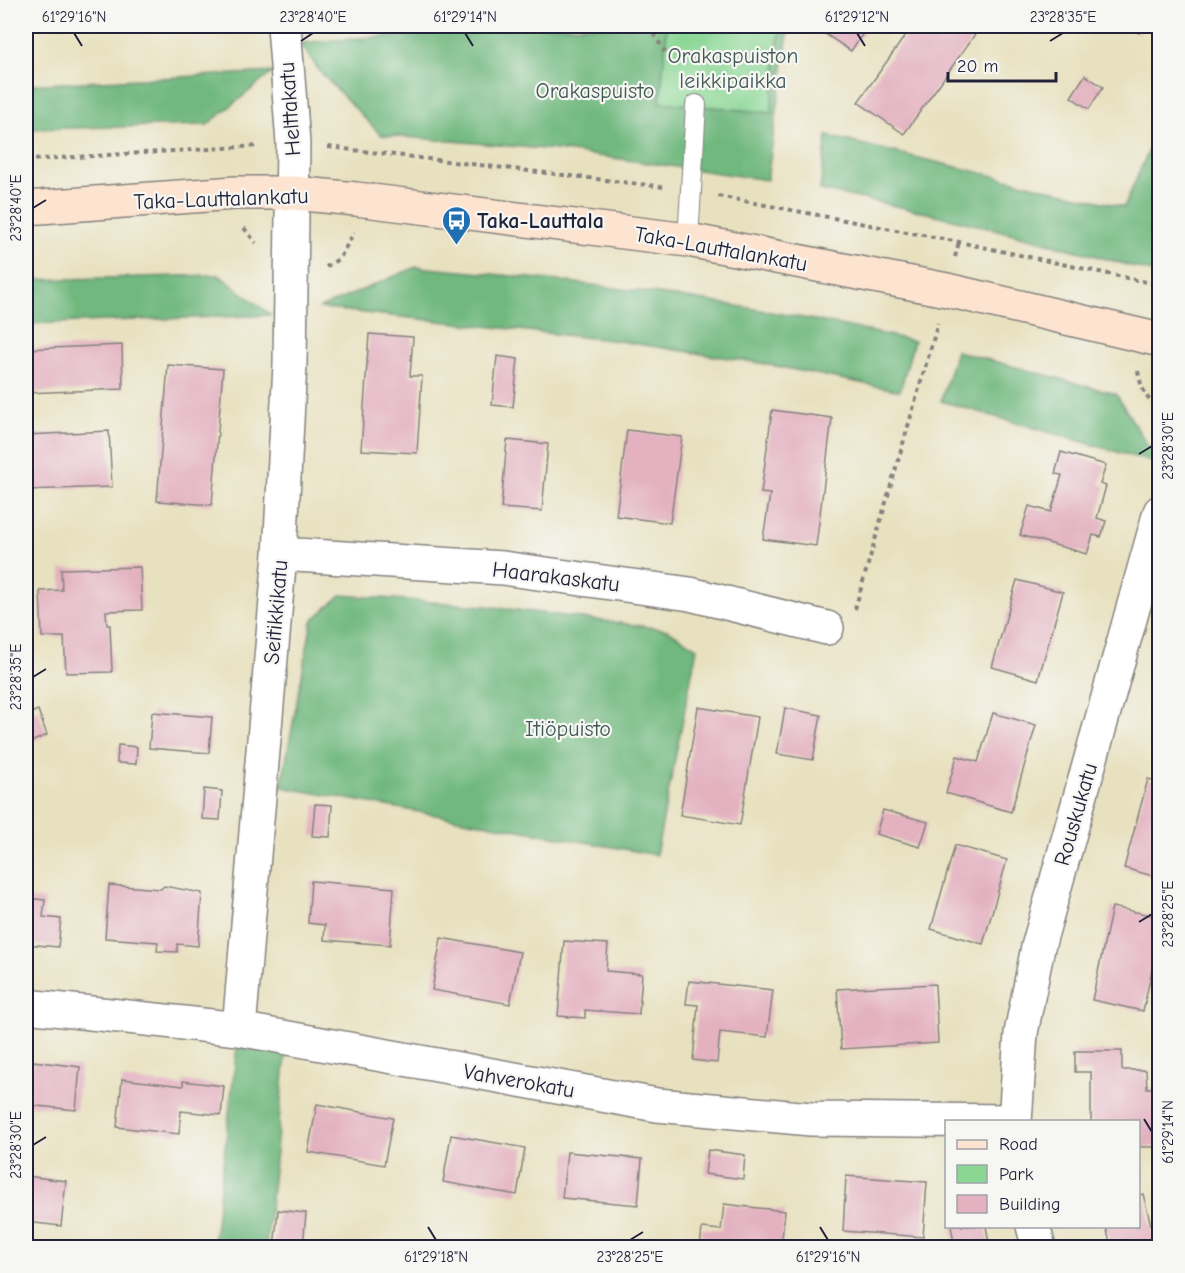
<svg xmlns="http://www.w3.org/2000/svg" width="1185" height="1273" font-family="'Comic Neue',sans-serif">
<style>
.green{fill:#8ad794;stroke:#567c68;stroke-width:1.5}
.forest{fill:#6fb87e;stroke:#486d5c;stroke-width:1.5}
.building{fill:#e3b1c0}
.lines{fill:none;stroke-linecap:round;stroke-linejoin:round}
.service-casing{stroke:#85827e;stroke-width:22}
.minor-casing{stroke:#85827e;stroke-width:36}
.secondary-casing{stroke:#85827e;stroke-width:36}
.path{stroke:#85827e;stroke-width:4;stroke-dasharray:4.5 4.5;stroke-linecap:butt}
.service{stroke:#fff;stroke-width:20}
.minor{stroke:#fff;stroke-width:33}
.secondary{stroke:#fde4d0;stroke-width:33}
.ticks{fill:none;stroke:#22223b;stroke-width:2}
.labels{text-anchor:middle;stroke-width:4.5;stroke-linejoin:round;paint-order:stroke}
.park-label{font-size:22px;fill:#415856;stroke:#f6f6f2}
.street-label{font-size:22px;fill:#22223b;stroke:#f6f6f2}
.poi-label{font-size:22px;font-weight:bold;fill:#22223b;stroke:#f6f6f2;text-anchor:start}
.neatline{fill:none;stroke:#22223b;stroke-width:2}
.ticks-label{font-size:15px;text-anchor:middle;fill:#22223b}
</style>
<rect width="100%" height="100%" fill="#f6f6f2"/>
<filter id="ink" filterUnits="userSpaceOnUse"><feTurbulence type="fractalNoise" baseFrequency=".0167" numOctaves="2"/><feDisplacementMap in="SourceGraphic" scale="12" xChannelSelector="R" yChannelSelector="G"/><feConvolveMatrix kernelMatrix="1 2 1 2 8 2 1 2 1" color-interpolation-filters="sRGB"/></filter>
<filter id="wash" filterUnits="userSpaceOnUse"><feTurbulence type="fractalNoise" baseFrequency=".008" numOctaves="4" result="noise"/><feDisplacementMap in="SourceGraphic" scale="24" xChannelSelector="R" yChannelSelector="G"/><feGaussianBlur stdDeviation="1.35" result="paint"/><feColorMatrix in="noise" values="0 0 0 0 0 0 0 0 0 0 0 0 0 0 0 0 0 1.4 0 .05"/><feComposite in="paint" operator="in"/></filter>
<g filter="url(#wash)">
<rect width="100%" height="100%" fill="#e8e1c0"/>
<path class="green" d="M 667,26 L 780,26 L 771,113 L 660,102 Z"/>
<path class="forest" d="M 517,26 L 667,26 L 660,102 L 771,113 L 780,26 L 789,26 L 767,180 L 557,150 L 381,135 L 321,73 L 300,43 Z
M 273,72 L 207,125 L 26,129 L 26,85 Z
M 1159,127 L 1159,274 C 1047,241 935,213 820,190 L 827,136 L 1124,207 Z
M 416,267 C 584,281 750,303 914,341 L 900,391 L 760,363 L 619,341 L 320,308 Z
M 219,275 L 271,315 L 26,324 L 26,280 Z
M 956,351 L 1116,394 L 1159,464 L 941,401 Z
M 341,595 L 484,606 L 628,624 L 668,630 L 697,648 L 656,855 L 281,787 L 312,621 Z
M 237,1047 L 286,1054 L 266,1247 L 213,1248 Z"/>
<g id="blocks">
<path class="building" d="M 345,26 L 368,26 L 368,27 L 345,30 Z
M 813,26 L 868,26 L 851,51 Z
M 912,26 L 981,26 L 904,134 L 858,102 Z
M 1124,26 L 1143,26 L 1139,33 Z
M 1085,75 L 1103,87 L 1089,109 L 1071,97 Z
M 369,334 L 413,337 L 410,376 L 422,376 L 417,453 L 361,450 Z
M 122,345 L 123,389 L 26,393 L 26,349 Z
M 497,356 L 518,359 L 513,407 L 492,405 Z
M 168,365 L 223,369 L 212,505 L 157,501 Z
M 772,410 L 832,418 L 816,546 L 763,539 L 770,494 L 761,493 Z
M 627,430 L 682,437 L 670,523 L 616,516 Z
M 109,431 L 112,487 L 26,490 L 26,435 Z
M 507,440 L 548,444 L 542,511 L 501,508 Z
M 1061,452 L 1106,465 L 1100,484 L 1106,486 L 1097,518 L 1106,521 L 1101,537 L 1093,535 L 1087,554 L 1020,535 L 1029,506 L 1051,512 L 1062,475 L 1055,474 Z
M 140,567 L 142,610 L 106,611 L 107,625 L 110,625 L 112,672 L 66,673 L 64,637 L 42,637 L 40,591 L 62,590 L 61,569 Z
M 1017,580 L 1063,592 L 1038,680 L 992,667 Z
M 698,707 L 758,717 L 740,825 L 680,815 Z
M 785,708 L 821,715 L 813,760 L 777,754 Z
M 38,710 L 47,735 L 31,742 L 26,728 L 26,715 Z
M 1159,710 L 1160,710 L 1160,729 L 1154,728 Z
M 152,712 L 212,717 L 209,753 L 149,748 Z
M 993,713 L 1036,725 L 1011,812 L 946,793 L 957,756 L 978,762 Z
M 118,745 L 137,747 L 136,764 L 117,763 Z
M 1148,779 L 1160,782 L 1160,878 L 1124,868 Z
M 204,789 L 222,791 L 220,820 L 202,819 Z
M 315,804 L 332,805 L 330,837 L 312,836 Z
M 883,810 L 928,822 L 920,847 L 876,834 Z
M 955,845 L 1007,860 L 983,944 L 931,929 Z
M 311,881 L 394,888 L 390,945 L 324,940 L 325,925 L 308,923 Z
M 109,885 L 161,889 L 164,886 L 202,893 L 198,946 L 177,944 L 177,952 L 157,951 L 158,942 L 105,938 Z
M 26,898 L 45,900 L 43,917 L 61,919 L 58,947 L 26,944 Z
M 1112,907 L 1160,917 L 1160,933 L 1143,1011 L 1092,1000 Z
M 441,938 L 520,952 L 510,1004 L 432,990 Z
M 564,941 L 608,944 L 606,971 L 642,974 L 639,1014 L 585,1010 L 585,1018 L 558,1016 Z
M 689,981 L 773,990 L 767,1037 L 720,1032 L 717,1063 L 693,1060 L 698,1005 L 686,1004 Z
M 935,984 L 938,1043 L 841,1049 L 837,989 Z
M 1075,1051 L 1122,1051 L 1122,1070 L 1146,1070 L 1147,1088 L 1156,1088 L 1156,1147 L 1138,1147 L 1138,1122 L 1091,1122 L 1091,1072 L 1075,1072 Z
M 33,1061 L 80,1067 L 76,1110 L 28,1105 Z
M 122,1079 L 183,1086 L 183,1081 L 224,1086 L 221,1115 L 181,1111 L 179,1134 L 117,1127 Z
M 317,1104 L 393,1118 L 384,1165 L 308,1152 Z
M 451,1135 L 525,1148 L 517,1195 L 443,1182 Z
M 708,1150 L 745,1155 L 743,1179 L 705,1174 Z
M 567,1152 L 642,1159 L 638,1205 L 562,1198 Z
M 26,1176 L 66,1181 L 61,1226 L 26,1222 Z
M 846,1176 L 927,1182 L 923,1237 L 843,1231 Z
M 1143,1194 L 1157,1248 L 1111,1248 L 1106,1226 L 1138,1226 L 1138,1195 Z
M 724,1204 L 785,1211 L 781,1248 L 700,1248 L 702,1228 L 721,1230 Z
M 278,1210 L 306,1213 L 303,1248 L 274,1248 Z
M 951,1226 L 986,1226 L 990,1248 L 955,1248 Z
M 639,1241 L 665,1244 L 664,1248 L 639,1248 Z"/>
</g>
</g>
<g filter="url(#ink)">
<use href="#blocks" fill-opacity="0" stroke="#85827e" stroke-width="1.5"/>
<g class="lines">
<defs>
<path id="service" d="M 688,240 L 696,105"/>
<path id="minor" d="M 280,554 L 503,568 L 690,594 L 827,628
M 26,1006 L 239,1029 L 657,1105 L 811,1119 L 1015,1121
M 239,1029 L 280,554 L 290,364 L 293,143 L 284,26
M 1015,1122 L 1021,1033 L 1038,947 L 1160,512
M 1033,1226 L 1039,1248"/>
<path id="secondary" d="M 26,208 L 235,193 L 293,193 L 356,199 L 688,240 L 947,290 L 1160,340"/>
</defs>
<use href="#service" class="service-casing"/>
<use href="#minor" class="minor-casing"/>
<use href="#secondary" class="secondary-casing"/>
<path class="path" d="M 649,26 L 665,52
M 328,147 L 664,187
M 26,160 L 258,146
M 718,196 L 959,242 L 1160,285
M 244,228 L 256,243
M 955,257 L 959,242
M 326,267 L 340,258 L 354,232
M 1154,302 L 1159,285
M 1138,371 C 1141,388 1146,399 1160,411
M 855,609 L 938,323"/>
<use href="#service" class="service"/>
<use href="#minor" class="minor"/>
<use href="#secondary" class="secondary"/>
</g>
</g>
<path class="ticks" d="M 74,33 L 82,46M 465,33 L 473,46M 857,33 L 865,46M 301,41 L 313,33M 1050,41 L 1063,33M 33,208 L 46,200M 1139,454 L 1152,446M 33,677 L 46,669M 1139,922 L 1152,914M 1144,1119 L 1152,1132M 33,1145 L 46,1137M 428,1227 L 436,1240M 820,1227 L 828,1240M 630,1240 L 643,1232"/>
<defs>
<symbol id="bus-pin" viewBox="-11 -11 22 30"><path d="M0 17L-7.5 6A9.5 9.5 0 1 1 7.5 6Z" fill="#1f6fb2" stroke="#f6f6f2"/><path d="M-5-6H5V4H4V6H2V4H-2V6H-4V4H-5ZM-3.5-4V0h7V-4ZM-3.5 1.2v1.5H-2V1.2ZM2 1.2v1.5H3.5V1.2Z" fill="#fff"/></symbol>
</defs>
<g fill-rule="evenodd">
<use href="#bus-pin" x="440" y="204" width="33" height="45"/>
</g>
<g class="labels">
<g class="park-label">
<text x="733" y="63">Orakaspuiston<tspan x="733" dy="25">leikkipaikka</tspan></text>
<text x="595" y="98">Orakaspuisto</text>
<text x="568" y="736">Itiöpuisto</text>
</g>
<g class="street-label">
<text transform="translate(289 109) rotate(-94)" y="8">Helttakatu</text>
<text transform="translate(221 198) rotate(-2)" y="8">Taka-Lauttalankatu</text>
<text transform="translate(721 248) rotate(10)" y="8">Taka-Lauttalankatu</text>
<text transform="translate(556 576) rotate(7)" y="8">Haarakaskatu</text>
<text transform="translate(275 612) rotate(-85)" y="8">Seitikkikatu</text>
<text transform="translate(1075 814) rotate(-74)" y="8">Rouskukatu</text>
<text transform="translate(519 1080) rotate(10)" y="8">Vahverokatu</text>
</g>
<g class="poi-label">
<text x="477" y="228">Taka-Lauttala</text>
</g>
</g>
<rect width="1185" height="1273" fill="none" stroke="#f6f6f2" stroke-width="66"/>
<rect x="945" y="1120" width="195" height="108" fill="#f6f6f2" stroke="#a1a1a9" stroke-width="1.5"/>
<rect x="957" y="1140" width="30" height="9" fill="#fde4d0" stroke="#a1a1a9" stroke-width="1.5"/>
<text x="999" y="1150" font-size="18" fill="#22223b">Road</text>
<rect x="957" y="1165" width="30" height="18" fill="#8ad794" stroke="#a1a1a9" stroke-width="1.5"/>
<text x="999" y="1180" font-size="18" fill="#22223b">Park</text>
<rect x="957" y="1195" width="30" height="18" fill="#e3b1c0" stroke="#a1a1a9" stroke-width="1.5"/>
<text x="999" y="1210" font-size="18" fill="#22223b">Building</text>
<path d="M948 72v9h108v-9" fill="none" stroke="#22223b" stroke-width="3"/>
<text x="957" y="72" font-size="18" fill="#22223b" stroke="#f6f6f2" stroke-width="4.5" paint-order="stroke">20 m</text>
<rect x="33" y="33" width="1119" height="1207" class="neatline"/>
<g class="ticks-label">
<text x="74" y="22">61°29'16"N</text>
<text x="313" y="22">23°28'40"E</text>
<text x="465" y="22">61°29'14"N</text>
<text x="857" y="22">61°29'12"N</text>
<text x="1063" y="22">23°28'35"E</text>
<text transform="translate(16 208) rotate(-90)" y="5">23°28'40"E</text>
<text transform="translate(1168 446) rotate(-90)" y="5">23°28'30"E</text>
<text transform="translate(16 677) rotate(-90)" y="5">23°28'35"E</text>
<text transform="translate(1168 914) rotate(-90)" y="5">23°28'25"E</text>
<text transform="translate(1168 1132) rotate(-90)" y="5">61°29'14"N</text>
<text transform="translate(16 1145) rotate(-90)" y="5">23°28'30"E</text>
<text x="436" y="1262">61°29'18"N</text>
<text x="630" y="1262">23°28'25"E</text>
<text x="828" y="1262">61°29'16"N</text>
</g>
</svg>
